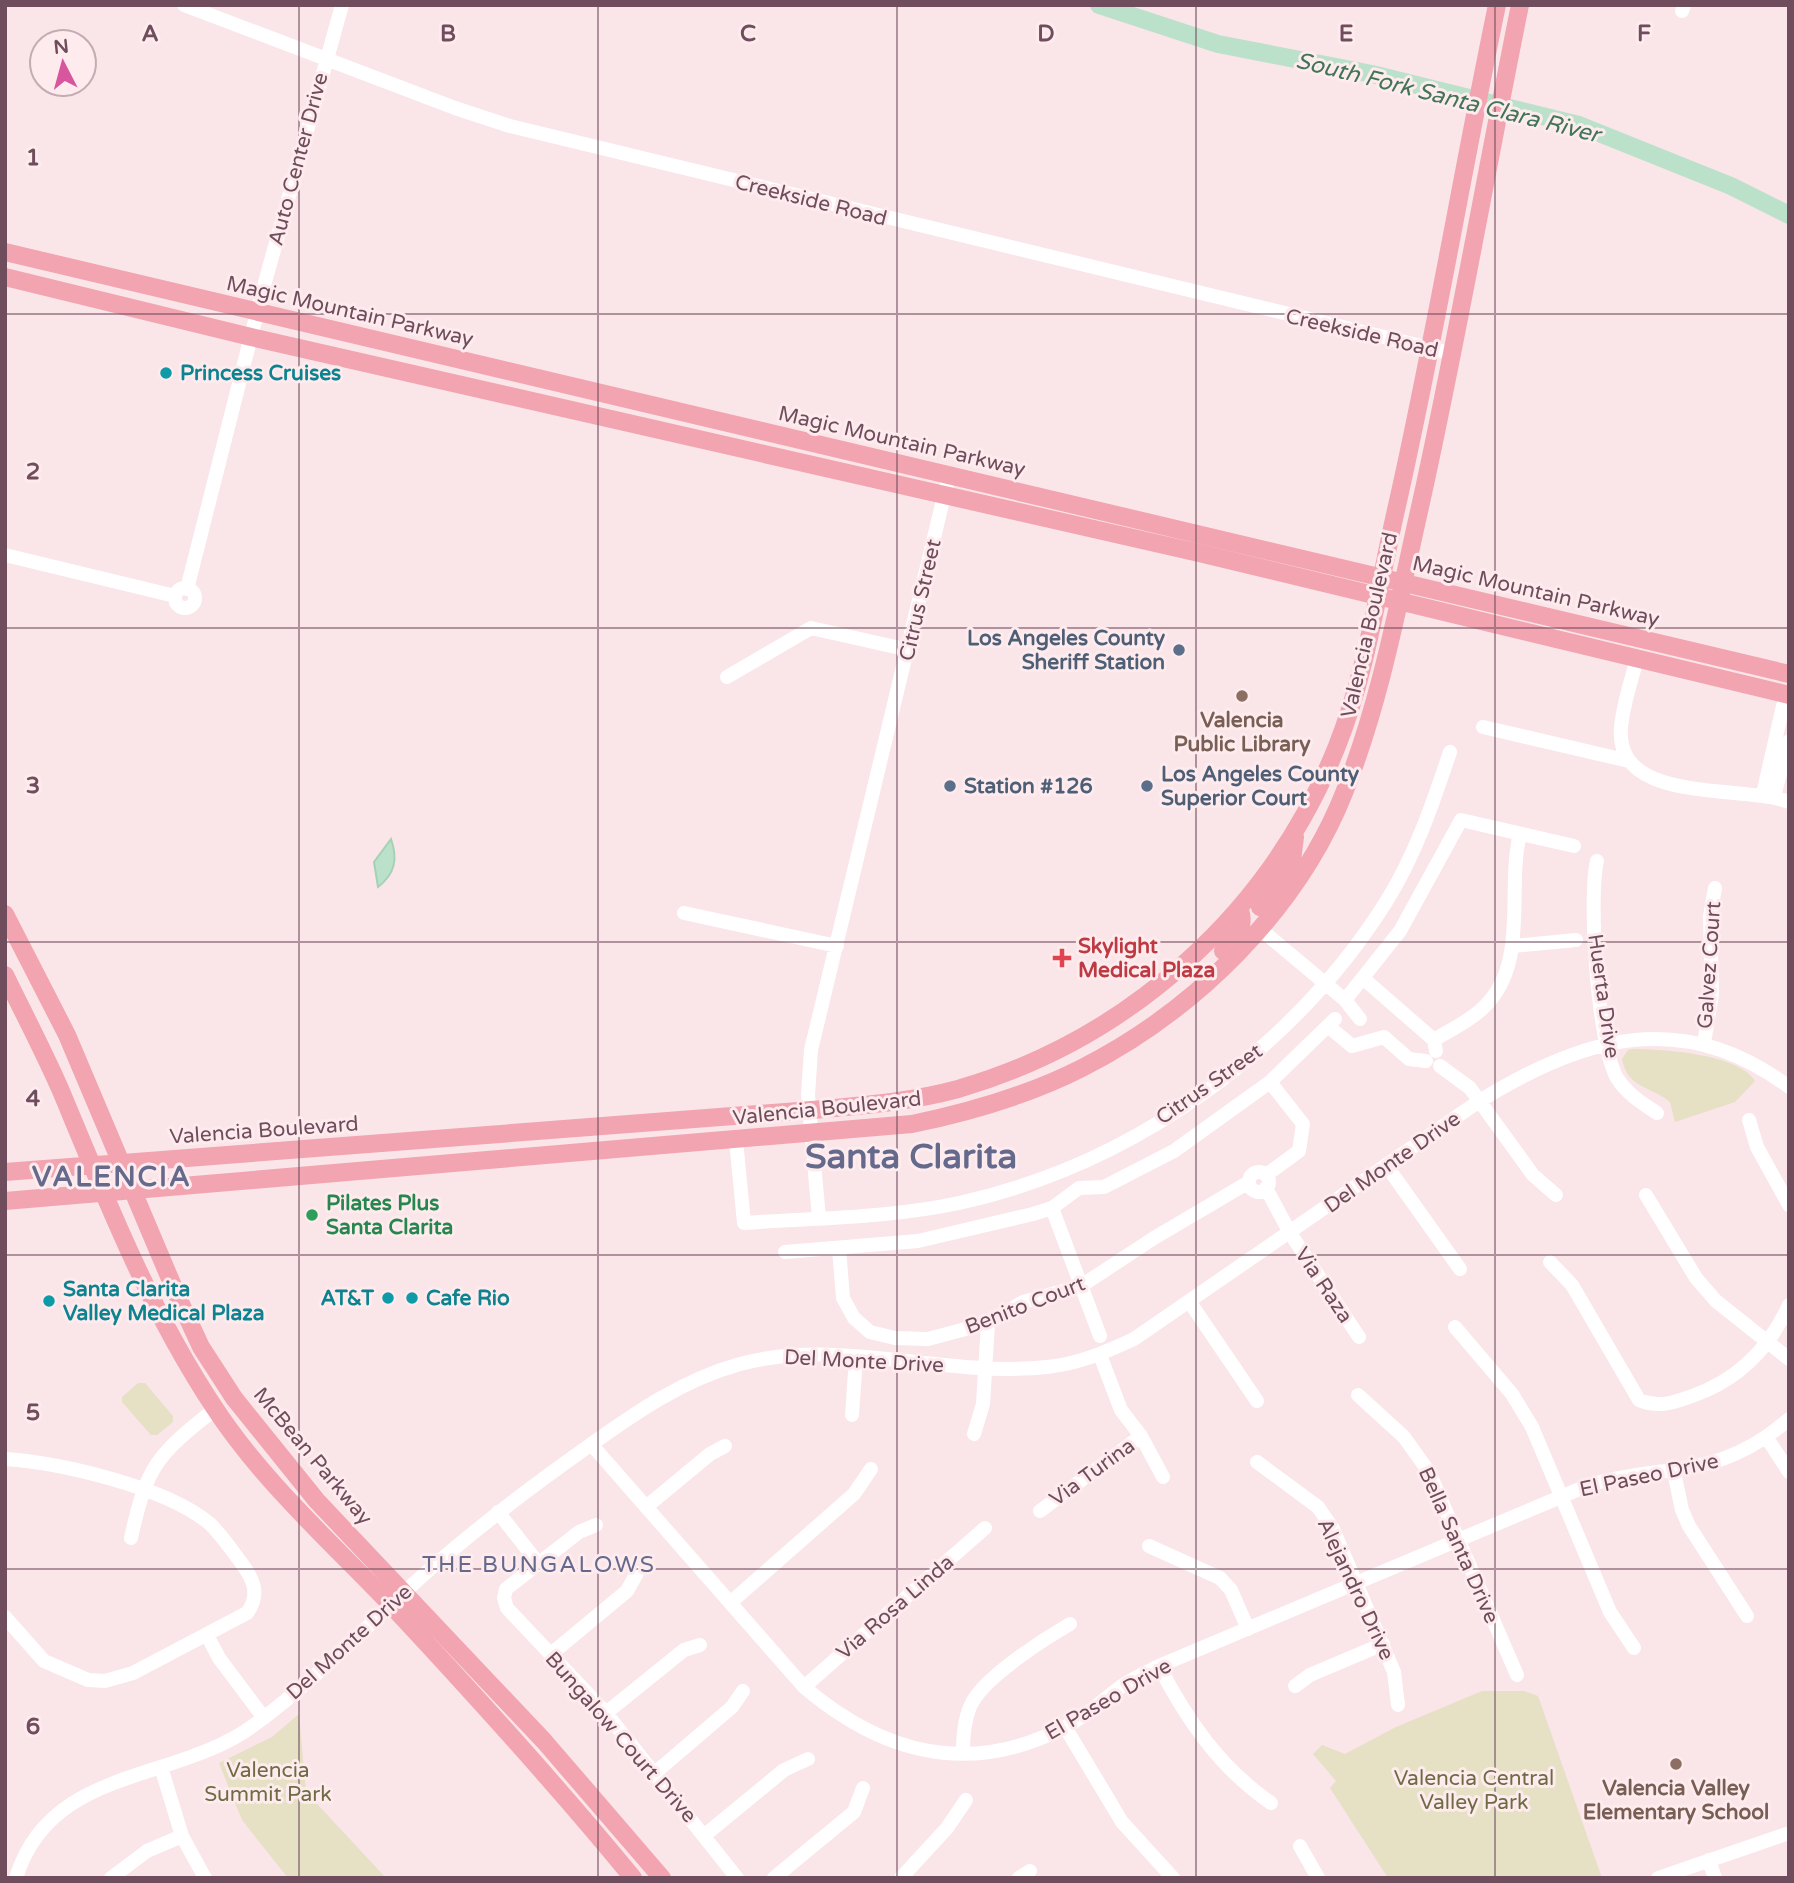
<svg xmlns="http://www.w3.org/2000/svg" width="1794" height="1883" font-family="'Varela Round',sans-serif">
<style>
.green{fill:#e6e0c5}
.water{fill:#bce1ca;stroke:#a3d2b5;stroke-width:2}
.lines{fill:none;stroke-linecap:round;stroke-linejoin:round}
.river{stroke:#bce1ca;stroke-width:18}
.minor{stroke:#fff;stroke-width:14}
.major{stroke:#f2a4b0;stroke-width:18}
.grid{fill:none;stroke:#704d5c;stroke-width:2;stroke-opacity:0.55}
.culture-dot{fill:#0f9aa8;stroke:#fdebee;stroke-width:2.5}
.service-dot{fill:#5c6f8a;stroke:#fdebee;stroke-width:2.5}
.education-dot{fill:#8d6e63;stroke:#fdebee;stroke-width:2.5}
.health-dot{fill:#e0444e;stroke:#fdebee;stroke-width:2.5}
.leisure-dot{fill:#2e9e5b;stroke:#fdebee;stroke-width:2.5}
.labels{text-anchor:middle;stroke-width:6;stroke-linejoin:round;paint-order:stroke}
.street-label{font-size:21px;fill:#704d5c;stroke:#fdebee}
.culture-label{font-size:21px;font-weight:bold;fill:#0d838f;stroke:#fdebee;text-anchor:start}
.service-label{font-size:21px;font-weight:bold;fill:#4e5e75;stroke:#fdebee;text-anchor:start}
.education-label{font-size:21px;font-weight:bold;fill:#785e54;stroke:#fdebee}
.health-label{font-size:21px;font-weight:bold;fill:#be3a42;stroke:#fdebee;text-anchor:start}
.leisure-label{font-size:21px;font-weight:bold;fill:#27864d;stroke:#fdebee;text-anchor:start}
.park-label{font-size:21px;fill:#6f6c43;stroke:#fdebee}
.water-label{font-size:23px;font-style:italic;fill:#427456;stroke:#fdebee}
.neighbourhood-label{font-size:23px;letter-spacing:2px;fill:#65698c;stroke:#fdebee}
.district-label{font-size:28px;font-weight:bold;letter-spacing:2px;fill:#65698c;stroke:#fdebee}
.town-label{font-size:35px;font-weight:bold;fill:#65698c;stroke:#fdebee}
.grid-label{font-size:23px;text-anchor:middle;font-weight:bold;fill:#704d5c;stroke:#fdebee;stroke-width:6;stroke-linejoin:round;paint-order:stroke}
</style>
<rect width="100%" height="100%" fill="#fae5e9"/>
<path class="green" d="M 1633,1049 C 1662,1049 1739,1054 1755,1081 L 1735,1102 L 1675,1122 L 1670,1102 C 1651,1086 1628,1089 1622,1059 L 1628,1050 Z
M 138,1383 L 145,1383 L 173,1416 L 173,1422 L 157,1435 L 151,1435 L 122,1402 L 122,1397 Z
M 1482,1691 L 1524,1691 L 1538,1696 L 1602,1878 L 1388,1878 L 1330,1788 L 1336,1781 L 1313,1754 L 1322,1745 L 1345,1754 L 1396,1727 Z
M 299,1714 L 306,1792 L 386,1878 L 288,1878 L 242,1820 L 219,1763 L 272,1737 Z"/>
<path class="water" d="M 391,839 C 398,859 395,874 378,887 L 374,862 Z"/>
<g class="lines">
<path class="river" d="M 1099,5 L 1218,44 L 1372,74 L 1579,125 L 1731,186 L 1789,215"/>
<path class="minor" d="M 184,5 L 455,108 L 510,126 L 1450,353
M 1682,11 L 1684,5
M 5,555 L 175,596
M175 598a10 10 0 1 1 20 0a10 10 0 1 1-20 0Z
M 187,589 L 262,293 L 342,5
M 1637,659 C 1631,681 1623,705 1621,727 C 1614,805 1741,784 1789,802
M 727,677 L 811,628 L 909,650
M 1483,727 L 1629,761
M 1763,794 L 1783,706 L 1789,700
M 1774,796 L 1789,741
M 1597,861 C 1588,899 1598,1045 1617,1078 C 1627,1094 1642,1103 1657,1113
M 684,913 L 837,946
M 1259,928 L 1345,1000 L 1360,1019
M 1513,946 L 1576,940
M 1364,979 L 1434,1040 L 1436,1051
M 1345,1000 L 1400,931 L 1461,820 L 1574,846
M 1328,1026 L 1352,1046 L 1384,1037 L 1409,1059 L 1426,1061
M 1434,1040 C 1450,1030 1470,1021 1483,1008 C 1530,964 1506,890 1520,834
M 1704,1043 L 1712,994 L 1710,916 L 1715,888
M 1440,1066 L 1470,1088 L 1533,1175 L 1556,1195
M 1749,1120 L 1757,1147 L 1789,1205
M 736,1140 L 744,1223 C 816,1218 889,1218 959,1203 C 1132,1165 1292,1051 1386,902 C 1415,856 1433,803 1450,752
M 1386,1165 L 1460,1269
M1249 1182a10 10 0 1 1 20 0a10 10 0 1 1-20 0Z
M 1266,1175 L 1299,1151 L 1303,1124 L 1270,1082
M 1266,1188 L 1290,1233 L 1359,1337
M 1646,1195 L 1696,1278 L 1716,1301 L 1789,1359
M 1052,1208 L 1100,1336
M 819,1218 L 808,1095 L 811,1050 L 949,475
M 839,1249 L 843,1298 L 854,1318 L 870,1332 L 895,1338 L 928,1339 L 988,1323 L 1023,1302 L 1081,1286 L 1154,1238 L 1249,1182
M 785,1252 L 918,1241 L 1033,1214 L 1052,1208 L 1079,1188 L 1104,1187 L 1174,1151 L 1270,1082 L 1335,1019
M 1550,1262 L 1572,1285 L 1639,1400 C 1658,1408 1673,1403 1692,1396 C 1738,1380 1769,1349 1789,1305
M 1189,1301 L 1257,1401
M 1455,1327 L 1512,1394 L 1532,1427 L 1610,1612 L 1634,1648
M 1100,1355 L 1121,1410 L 1141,1436
M 1358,1395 L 1404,1437 L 1429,1472 L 1517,1675
M 852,1415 L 856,1358
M 974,1434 L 983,1404 L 988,1323
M 1767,1438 L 1789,1472
M 591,1444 L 804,1687 C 883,1754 969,1777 1065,1727 C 1086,1716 1103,1700 1122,1686 C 1133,1678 1147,1672 1159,1666 L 1589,1485 C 1669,1462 1718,1481 1789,1419
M 5,1459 C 62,1463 165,1487 209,1523 C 221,1534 230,1548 240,1561 C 253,1578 261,1594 247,1613 L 133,1673 L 105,1681 L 88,1680 L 44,1661 L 5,1617
M 1257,1462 L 1318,1507 L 1333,1529 L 1394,1672 L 1398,1705
M 1674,1472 L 1682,1510 L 1689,1526 L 1747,1616
M 646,1507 L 710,1454 L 725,1446
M 1040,1511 L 1141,1436 L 1163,1477
M 498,1512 L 538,1563
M 596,1525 L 579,1532 L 506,1589 L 504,1598 L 507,1608 L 606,1713 L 737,1878
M 131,1538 C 147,1465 157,1455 215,1409
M 1149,1546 L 1220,1578 L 1231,1590 L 1248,1629
M 730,1603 L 854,1494 L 871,1469
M 207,1635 L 219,1658 L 264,1718
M 551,1654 L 627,1591 L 637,1573
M 1159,1666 C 1187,1720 1220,1768 1271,1803
M 1295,1686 L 1310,1675 L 1383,1644
M 804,1687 L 985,1528
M 606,1713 L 684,1650 L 700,1645
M 1065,1727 L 1122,1822 L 1173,1878
M 963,1753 C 963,1736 964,1716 973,1701 C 988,1675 1044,1639 1070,1624
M 161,1767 L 182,1836 L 205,1878
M 656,1772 L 732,1707 L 743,1691
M 705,1835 L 784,1770 L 808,1759
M 1300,1846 L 1318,1878
M 1709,1860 L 1715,1878
M 16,1878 C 50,1766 176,1783 254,1725 C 310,1684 360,1633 411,1586 C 466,1536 525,1491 586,1448 C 635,1413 682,1380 740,1364 C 841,1337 945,1378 1047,1367 C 1078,1364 1106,1352 1134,1339 L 1478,1102 C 1582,1037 1683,1007 1789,1087
M 111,1878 L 147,1851 L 182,1836
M 774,1878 L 854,1812 L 863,1788
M 901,1878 L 947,1828 L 966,1800
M 1019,1878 L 1030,1871
M 1658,1878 L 1789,1833"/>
<path class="major" d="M 5,252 L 1789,674
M 5,277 L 251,337 L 1199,553 L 1789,695
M 1260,907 L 1292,860 L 1295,837
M 5,914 L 67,1035 L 176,1293 L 201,1347 L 234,1398 L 317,1501 L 544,1741 L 662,1878
M 1223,951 C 1235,938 1246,928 1240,910
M 5,975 C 24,1014 44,1052 61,1091 C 106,1199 149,1309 214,1407 C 263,1482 331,1542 392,1606 C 475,1695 556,1784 633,1878
M 5,1172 L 824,1109 C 869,1105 914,1101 958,1089 C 1130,1039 1271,912 1337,746 C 1367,671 1378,589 1396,510 C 1434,343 1462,173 1497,5
M 5,1201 L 912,1124 C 970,1112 1029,1095 1082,1068 C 1194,1011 1297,911 1344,793 C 1381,700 1398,604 1420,507 C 1457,341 1486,172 1520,5"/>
</g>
<path class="grid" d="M 299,5 L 299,1878M 598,5 L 598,1878M 897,5 L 897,1878M 1196,5 L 1196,1878M 1495,5 L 1495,1878M 5,314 L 1789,314M 5,628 L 1789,628M 5,942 L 1789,942M 5,1255 L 1789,1255M 5,1569 L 1789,1569"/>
<g class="culture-dot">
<circle cx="166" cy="373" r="7"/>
<circle cx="388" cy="1298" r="7"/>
<circle cx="412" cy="1298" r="7"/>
<circle cx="49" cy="1301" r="7"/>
</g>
<g class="service-dot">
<circle cx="1179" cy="650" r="7"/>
<circle cx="950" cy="786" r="7"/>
<circle cx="1147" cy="786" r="7"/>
</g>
<g class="education-dot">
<circle cx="1242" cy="696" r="7"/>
<circle cx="1676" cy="1764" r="7"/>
</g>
<path class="health-dot" d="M1058.5 947.5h7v7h7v7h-7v7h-7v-7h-7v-7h7z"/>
<circle class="leisure-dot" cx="312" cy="1215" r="7"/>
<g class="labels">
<g class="street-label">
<text transform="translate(298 159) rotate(-75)" y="7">Auto Center Drive</text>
<text transform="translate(811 200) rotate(14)" y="7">Creekside Road</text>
<text transform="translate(350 311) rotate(13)" y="7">Magic Mountain Parkway</text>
<text transform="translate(1362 333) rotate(13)" y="7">Creekside Road</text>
<text transform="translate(902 441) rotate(13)" y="7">Magic Mountain Parkway</text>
<text transform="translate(1536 591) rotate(13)" y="7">Magic Mountain Parkway</text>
<text transform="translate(920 600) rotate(-77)" y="7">Citrus Street</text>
<text transform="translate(1369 625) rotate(-77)" y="7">Valencia Boulevard</text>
<text transform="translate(1709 965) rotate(-86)" y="7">Galvez Court</text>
<text transform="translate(1604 996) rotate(82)" y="7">Huerta Drive</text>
<text transform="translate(1209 1084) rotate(-35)" y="7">Citrus Street</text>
<text transform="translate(827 1108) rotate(-6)" y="7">Valencia Boulevard</text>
<text transform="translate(264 1130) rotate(-4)" y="7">Valencia Boulevard</text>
<text transform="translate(1392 1162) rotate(-35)" y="7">Del Monte Drive</text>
<text transform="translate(1324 1285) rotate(56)" y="7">Via Raza</text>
<text transform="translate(1025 1305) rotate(-21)" y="7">Benito Court</text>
<text transform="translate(864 1361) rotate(3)" y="7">Del Monte Drive</text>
<text transform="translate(313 1456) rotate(50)" y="7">McBean Parkway</text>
<text transform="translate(1092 1472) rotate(-36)" y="7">Via Turina</text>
<text transform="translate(1649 1475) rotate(-12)" y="7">El Paseo Drive</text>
<text transform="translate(1459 1545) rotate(66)" y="7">Bella Santa Drive</text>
<text transform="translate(1356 1589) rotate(65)" y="7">Alejandro Drive</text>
<text transform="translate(895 1607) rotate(-41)" y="7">Via Rosa Linda</text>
<text transform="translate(349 1642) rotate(-42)" y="7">Del Monte Drive</text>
<text transform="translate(1108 1699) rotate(-30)" y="7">El Paseo Drive</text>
<text transform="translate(621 1737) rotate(49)" y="7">Bungalow Court Drive</text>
</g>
<g class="culture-label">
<text x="180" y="380">Princess Cruises</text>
<text x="63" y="1296">Santa Clarita<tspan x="63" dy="24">Valley Medical Plaza</tspan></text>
<text x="374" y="1305" text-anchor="end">AT&amp;T</text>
<text x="426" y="1305">Cafe Rio</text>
</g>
<g class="service-label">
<text x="1165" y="645" text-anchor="end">Los Angeles County<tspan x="1165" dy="24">Sheriff Station</tspan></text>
<text x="1161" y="781">Los Angeles County<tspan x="1161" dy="24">Superior Court</tspan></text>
<text x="964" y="793">Station #126</text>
</g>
<g class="education-label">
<text x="1242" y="727">Valencia<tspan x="1242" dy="24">Public Library</tspan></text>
<text x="1676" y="1795">Valencia Valley<tspan x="1676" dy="24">Elementary School</tspan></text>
</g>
<g class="health-label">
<text x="1078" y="953">Skylight<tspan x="1078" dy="24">Medical Plaza</tspan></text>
</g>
<g class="leisure-label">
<text x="326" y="1210">Pilates Plus<tspan x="326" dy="24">Santa Clarita</tspan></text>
</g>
<g class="park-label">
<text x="268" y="1777">Valencia<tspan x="268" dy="24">Summit Park</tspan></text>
<text x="1474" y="1785">Valencia Central<tspan x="1474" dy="24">Valley Park</tspan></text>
</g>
<g class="water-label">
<text transform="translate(1448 97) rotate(14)" y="8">South Fork Santa Clara River</text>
</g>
<g class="neighbourhood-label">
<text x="539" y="1572">THE BUNGALOWS</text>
</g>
<g class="district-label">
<text x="112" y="1186">VALENCIA</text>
</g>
<g class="town-label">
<text x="911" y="1168">Santa Clarita</text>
</g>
</g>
<g class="grid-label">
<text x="150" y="41">A</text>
<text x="448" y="41">B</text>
<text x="748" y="41">C</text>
<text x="1046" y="41">D</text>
<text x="1346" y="41">E</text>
<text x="1644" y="41">F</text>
<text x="33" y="165">1</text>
<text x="33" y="479">2</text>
<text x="33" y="793">3</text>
<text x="33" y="1106">4</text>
<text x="33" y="1420">5</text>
<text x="33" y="1734">6</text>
</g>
<rect width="1794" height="1883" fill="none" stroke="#704d5c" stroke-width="14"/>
<g transform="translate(63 63) rotate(354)"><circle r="33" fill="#fdebee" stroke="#c5acb4" stroke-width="2"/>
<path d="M0-5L12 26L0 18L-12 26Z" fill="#d8569e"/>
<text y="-10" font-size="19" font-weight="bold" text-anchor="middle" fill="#704d5c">N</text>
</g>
</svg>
